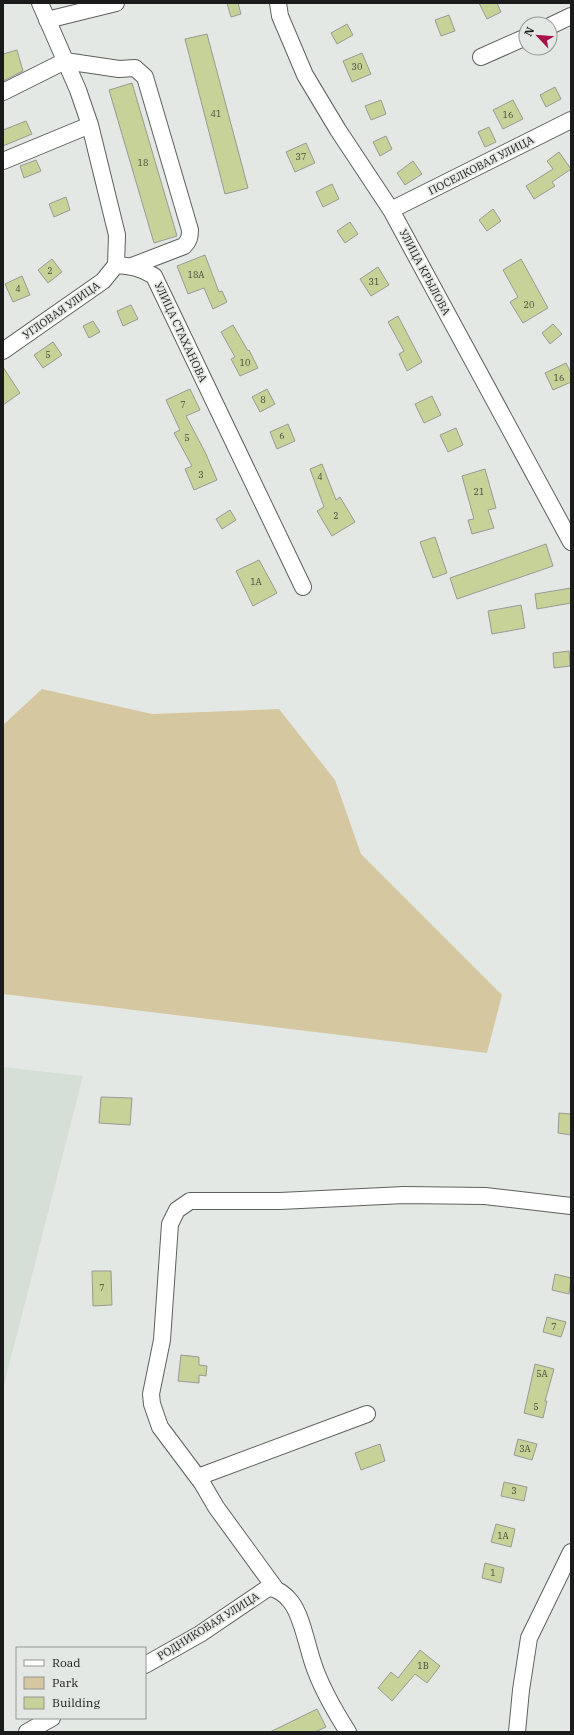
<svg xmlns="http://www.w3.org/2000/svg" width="574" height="1735" font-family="'IBM Plex Serif',serif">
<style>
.built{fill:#d5dfd6}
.green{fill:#d5c7a0}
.building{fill:#c6d298;stroke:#999a95}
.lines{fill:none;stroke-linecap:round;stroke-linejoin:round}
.minor-casing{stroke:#5d615d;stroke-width:18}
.minor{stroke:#fff;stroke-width:16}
.labels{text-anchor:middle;stroke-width:3.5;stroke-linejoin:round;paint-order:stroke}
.number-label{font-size:9px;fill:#45493a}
.street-label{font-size:11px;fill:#1a1b1a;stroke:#e4e8e4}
</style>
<rect width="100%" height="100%" fill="#e4e8e4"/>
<path class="built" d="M 3,1067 L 83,1076 L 3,1389 Z"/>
<path class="green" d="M 42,689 L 152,714 L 279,709 L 335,780 L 361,854 L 502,995 L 487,1053 L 3,994 L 3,725 Z"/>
<path class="building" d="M 227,3 L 238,3 L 241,14 L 231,17 Z
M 479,3 L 497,3 L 501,12 L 487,19 Z
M 449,15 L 455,31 L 441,36 L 435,20 Z
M 347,24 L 353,35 L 337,44 L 331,33 Z
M 207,34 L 248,188 L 225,194 L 185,39 Z
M 17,50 L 23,71 L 3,81 L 3,54 Z
M 362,53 L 371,74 L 352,82 L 343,61 Z
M 132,83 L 177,236 L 154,243 L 109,90 Z
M 555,87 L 561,99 L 546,107 L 540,95 Z
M 381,100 L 386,114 L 371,120 L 365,106 Z
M 513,100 L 523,119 L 503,129 L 493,110 Z
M 26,121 L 32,134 L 3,146 L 3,130 Z
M 489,127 L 496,142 L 485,147 L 478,132 Z
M 386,136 L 392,149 L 380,156 L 373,142 Z
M 306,143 L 315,163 L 295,172 L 286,152 Z
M 559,152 L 571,169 L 552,182 L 555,186 L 534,199 L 526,186 L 553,169 L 547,161 Z
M 36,160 L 41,171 L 24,178 L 20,166 Z
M 413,161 L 422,174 L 405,185 L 397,173 Z
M 332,184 L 339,199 L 323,207 L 316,192 Z
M 66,197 L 70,210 L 54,217 L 49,204 Z
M 493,209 L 501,221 L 487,231 L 479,220 Z
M 350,222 L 358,234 L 345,243 L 337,231 Z
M 205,255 L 219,292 L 222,291 L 227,302 L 213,309 L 204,288 L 188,294 L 177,266 Z
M 52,259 L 62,272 L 48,283 L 38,270 Z
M 521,259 L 548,308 L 523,323 L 510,302 L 518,297 L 503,270 Z
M 378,267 L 389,285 L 371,296 L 360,279 Z
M 22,276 L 30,295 L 13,302 L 5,284 Z
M 131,305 L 138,319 L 123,326 L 117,311 Z
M 398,316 L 422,362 L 407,371 L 399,354 L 404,351 L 388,322 Z
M 93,321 L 100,332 L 89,338 L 83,326 Z
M 553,324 L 562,334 L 550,344 L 542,333 Z
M 233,325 L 248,351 L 249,350 L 258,368 L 240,376 L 231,359 L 235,357 L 221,332 Z
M 53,342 L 62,355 L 43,368 L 34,355 Z
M 566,363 L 571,373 L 571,382 L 553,390 L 545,373 Z
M 3,367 L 20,393 L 3,405 Z
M 190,389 L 200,410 L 186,416 L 205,452 L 217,480 L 194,490 L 185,469 L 192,466 L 174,433 L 180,430 L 166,400 Z
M 267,389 L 275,404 L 260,412 L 252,397 Z
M 432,396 L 441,415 L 424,423 L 415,404 Z
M 288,424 L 295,441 L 277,449 L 270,432 Z
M 456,428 L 463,445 L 448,452 L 440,435 Z
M 322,464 L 336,500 L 340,497 L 355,522 L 332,536 L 317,511 L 324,507 L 310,469 Z
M 485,469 L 496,508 L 488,510 L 494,528 L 472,534 L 468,520 L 474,519 L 462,476 Z
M 230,510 L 236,520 L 222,529 L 216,519 Z
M 435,537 L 447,573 L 433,578 L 420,542 Z
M 546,544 L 553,566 L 457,599 L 450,578 Z
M 259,560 L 277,593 L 253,606 L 236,571 Z
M 571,588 L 571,603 L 537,609 L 535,594 Z
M 521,605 L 525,628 L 492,634 L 488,611 Z
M 569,651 L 570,666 L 554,668 L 553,653 Z
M 101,1097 L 132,1098 L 130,1125 L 99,1123 Z
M 559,1113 L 571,1114 L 571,1135 L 558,1133 Z
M 92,1271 L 111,1271 L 112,1305 L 93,1306 Z
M 555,1274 L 571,1278 L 569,1294 L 552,1290 Z
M 547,1317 L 566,1322 L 561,1337 L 543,1332 Z
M 181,1355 L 199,1357 L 199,1365 L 207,1366 L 206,1376 L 199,1375 L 199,1383 L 178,1381 Z
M 535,1364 L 554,1369 L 545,1401 L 547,1401 L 543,1418 L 524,1413 Z
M 518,1439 L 537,1444 L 532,1460 L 514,1455 Z
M 380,1444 L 385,1461 L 361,1470 L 355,1453 Z
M 504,1482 L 527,1487 L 524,1501 L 501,1496 Z
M 496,1524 L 515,1529 L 511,1547 L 491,1542 Z
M 485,1563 L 504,1568 L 501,1583 L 482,1578 Z
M 420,1650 L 440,1666 L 427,1683 L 415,1674 L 392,1701 L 378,1688 L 391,1672 L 398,1678 Z
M 317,1709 L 326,1727 L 315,1732 L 270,1732 Z"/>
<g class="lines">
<defs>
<path id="minor" d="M 40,3 L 78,90 L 90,125 L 117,235 L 116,265
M 278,3 L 280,16 L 305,75 L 338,130 L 391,210 L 571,542
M 47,20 L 116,3
M 550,26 L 571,16
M 481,57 L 526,37
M 3,92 L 65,61 L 119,69 L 135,68 L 145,77 L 190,230 C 190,237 189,241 184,246 L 132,266
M 3,161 L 90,125
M 391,210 L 571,120
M 116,265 C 131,266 141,268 154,276 L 303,587
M 3,351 L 103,281 L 116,265
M 198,1477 L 367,1414
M 275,1588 L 216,1507 L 202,1483 L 160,1427 L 152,1404 L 151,1394 L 162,1340 L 170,1224 L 177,1210 L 190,1201 L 280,1201 L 404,1195 L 485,1196 L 571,1206
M 145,1665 L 200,1634 L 268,1588 C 277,1588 286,1595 291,1602 C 302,1616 307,1646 313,1663 C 321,1688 334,1710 348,1732
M 27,1732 L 52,1718
M 517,1732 L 521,1690 L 529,1638 L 571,1552"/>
</defs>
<use href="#minor" class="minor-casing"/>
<use href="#minor" class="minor"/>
</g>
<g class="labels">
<g class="number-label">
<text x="357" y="70">30</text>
<text x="216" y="117">41</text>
<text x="508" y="118">16</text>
<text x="301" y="160">37</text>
<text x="143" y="166">18</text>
<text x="50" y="274">2</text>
<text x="196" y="278">18А</text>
<text x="374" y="285">31</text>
<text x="18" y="292">4</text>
<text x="529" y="308">20</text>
<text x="48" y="358">5</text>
<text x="245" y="366">10</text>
<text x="559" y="381">16</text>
<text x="263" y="403">8</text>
<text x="183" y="408">7</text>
<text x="282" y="439">6</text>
<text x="187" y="441">5</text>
<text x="201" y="478">3</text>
<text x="320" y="480">4</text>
<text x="479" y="495">21</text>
<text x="336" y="519">2</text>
<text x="256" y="585">1А</text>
<text x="102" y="1291">7</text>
<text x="554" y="1330">7</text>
<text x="542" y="1377">5А</text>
<text x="536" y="1410">5</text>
<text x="525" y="1452">3А</text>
<text x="514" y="1494">3</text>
<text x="503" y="1539">1А</text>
<text x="493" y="1576">1</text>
<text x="423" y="1669">1В</text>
</g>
<g class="street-label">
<text transform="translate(481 165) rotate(-27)" y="4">ПОСЕЛКОВАЯ УЛИЦА</text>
<text transform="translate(425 272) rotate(62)" y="4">УЛИЦА КРЫЛОВА</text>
<text transform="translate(61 310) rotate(-35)" y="4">УГЛОВАЯ УЛИЦА</text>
<text transform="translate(181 332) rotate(65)" y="4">УЛИЦА СТАХАНОВА</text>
<text transform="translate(208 1626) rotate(-32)" y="4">РОДНИКОВАЯ УЛИЦА</text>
</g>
</g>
<rect width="574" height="1735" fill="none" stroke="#1a1b1a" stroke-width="8"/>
<rect x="16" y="1647" width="130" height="72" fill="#e4e8e4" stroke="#939693"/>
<rect x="24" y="1660" width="20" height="6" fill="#ffffff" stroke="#939693"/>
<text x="52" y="1667" font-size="12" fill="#1a1b1a">Road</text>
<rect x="24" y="1677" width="20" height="12" fill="#d5c7a0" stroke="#939693"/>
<text x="52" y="1687" font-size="12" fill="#1a1b1a">Park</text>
<rect x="24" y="1697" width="20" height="12" fill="#c6d298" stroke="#939693"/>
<text x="52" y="1707" font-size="12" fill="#1a1b1a">Building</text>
<g transform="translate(538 36) rotate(296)"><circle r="19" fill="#e4e8e4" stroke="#939693"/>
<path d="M0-3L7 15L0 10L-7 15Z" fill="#a6114b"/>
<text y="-6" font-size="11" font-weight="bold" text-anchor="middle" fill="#1a1b1a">N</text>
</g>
</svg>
